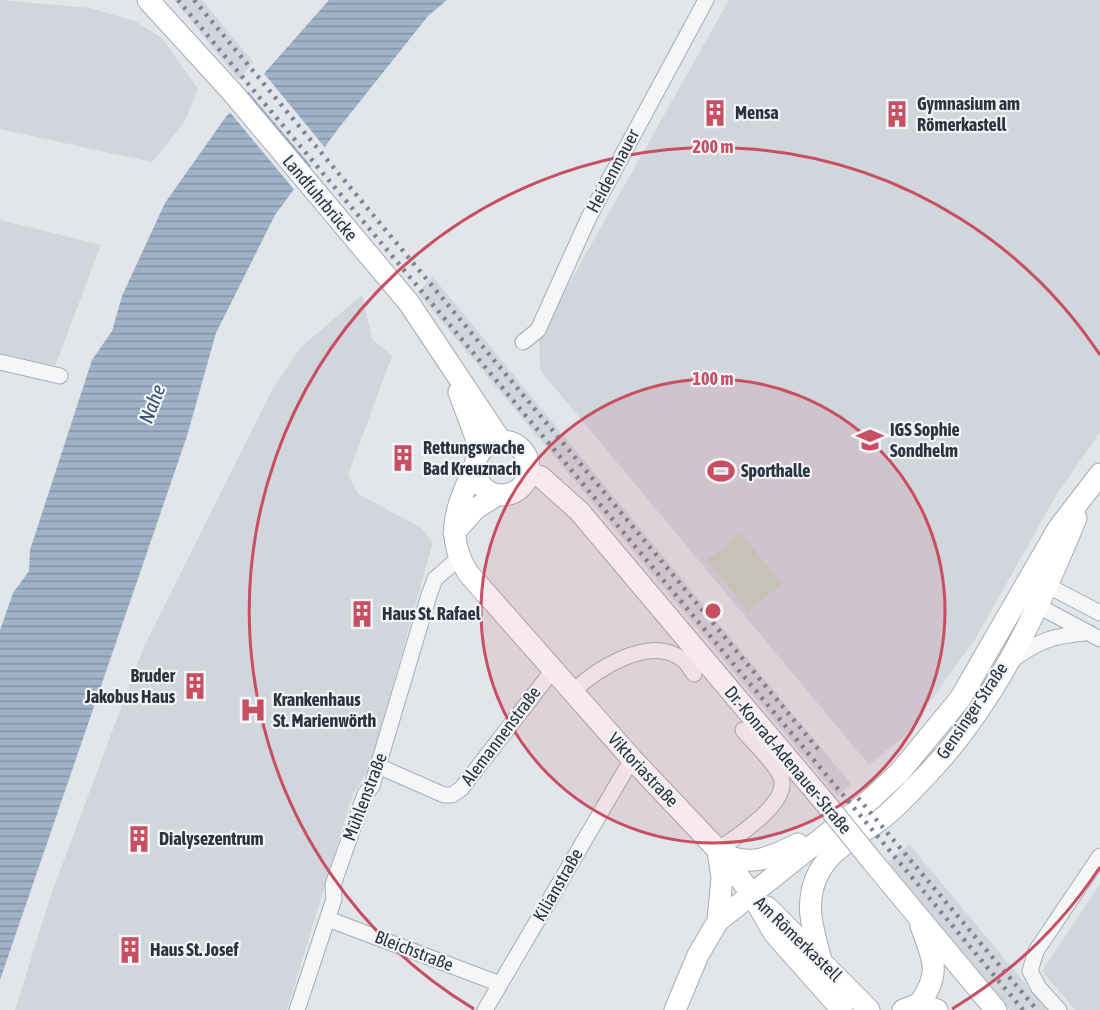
<svg xmlns="http://www.w3.org/2000/svg" width="1100" height="1010" font-family="'Asap Condensed',sans-serif">
<style>
.built{fill:#d1d5dc}
.garden{fill:#c8d3c4}
.water{fill:url(#water-rules)}
.pier{fill:#e2e5ea}
.lines{fill:none;stroke-linecap:round;stroke-linejoin:round}
.street-casing{stroke:#a7acb4;stroke-width:17}
.secondary-casing{stroke:#a7acb4;stroke-width:23}
.street{stroke:#f5f6f8;stroke-width:15}
.secondary{stroke:#fff;stroke-width:21}
.rail{stroke:#7c8593;stroke-width:4.5;stroke-dasharray:3 6;stroke-linecap:butt}
.secondary-bridge-casing{stroke:#a7acb4;stroke-width:23;stroke-linecap:butt}
.secondary-bridge{stroke:#fff;stroke-width:21}
.ring{fill:none;stroke:#c84e62;stroke-width:3}
.labels{text-anchor:middle;stroke-width:4.5;stroke-linejoin:round;paint-order:stroke}
.poi-label{font-size:18px;font-weight:bold;fill:#2b3341;stroke:#f2f4f7;text-anchor:start}
.street-label{font-size:18px;fill:#2b3341;stroke:#f2f4f7}
.water-label{font-size:20px;font-style:italic;fill:#375373;stroke:#f2f4f7}
.centre{fill:#c84e62;stroke:#f2f4f7;stroke-width:3}
.ring-label{font-size:18px;text-anchor:middle;font-weight:bold;fill:#c84e62;stroke:#f2f4f7;stroke-width:4.5;stroke-linejoin:round;paint-order:stroke}
</style>
<defs>
<pattern id="water-rules" width="6" height="5" patternUnits="userSpaceOnUse" patternTransform="scale(1.5)"><rect width="6" height="5" fill="#9fb3c8"/><path d="M0 2.5h6" fill="none" stroke="#8292a4"/></pattern>
</defs>
<rect width="100%" height="100%" fill="#e2e5ea"/>
<path class="built" d="M 0,0 L 90,8 L 134,21 L 162,38 L 198,89 L 184,123 L 152,162 L 0,129 Z
M 174,0 L 202,0 L 253,62 L 239,80 Z
M 729,0 L 1100,0 L 1100,432 L 1057,494 L 975,639 L 907,734 L 869,765 L 540,370 L 539,337 Z
M 0,220 L 101,245 L 55,366 L 0,353 Z
M 432,276 L 851,784 L 837,796 L 418,293 Z
M 362,295 L 372,339 L 392,356 L 348,475 L 358,494 L 420,527 L 433,542 L 369,770 L 353,793 L 287,1010 L 15,1010 L 51,895 L 143,649 L 271,392 L 300,348 Z
M 909,844 L 1047,1010 L 1010,1010 L 887,863 Z
M 1100,884 L 1100,1010 L 1075,1010 L 1042,971 Z"/>
<path class="garden" d="M 741,533 L 782,584 L 748,611 L 707,560 Z"/>
<path class="water" d="M 329,0 L 447,0 L 428,16 L 338,129 L 275,215 L 216,333 L 187,436 L 0,980 L 0,630 L 13,593 L 29,571 L 30,550 L 92,360 L 112,331 L 122,296 L 165,203 L 225,118 Z"/>
<path class="pier" d="M 262,71 L 327,150 L 313,168 L 246,89 Z
M 245,90 L 312,171 L 296,192 L 228,110 Z"/>
<g class="lines">
<defs>
<path id="street" d="M 523,342 L 538,330 L 589,217 L 706,0
M 0,362 L 60,376
M 1039,581 L 1100,613
M 1029,601 L 1100,639
M 1011,661 C 1038,641 1052,636 1085,633
M 572,692 C 596,670 649,634 682,659 C 687,662 690,669 694,674
M 378,766 L 444,795 L 452,795 L 461,789 L 553,670
M 718,850 C 735,837 791,803 781,777 C 774,761 754,744 743,730
M 328,919 L 500,984
M 297,1010 L 334,899 L 333,885 L 365,794 L 372,786 L 378,766 L 429,595 L 435,579 L 459,558
M 485,1010 L 632,759
M 1059,1010 L 1039,988 L 1030,971 L 1036,951 L 1100,856"/>
<path id="secondary" d="M 148,0 L 232,92 L 409,303 L 501,441
M 459,392 L 481,451
M475 468a27 27 0 1 1 54 0a27 27 0 1 1-54 0Z
M 474,467 C 458,506 443,533 468,573 L 632,759 L 718,850 L 751,893 L 774,933 L 842,1010
M 529,473 L 541,477 L 579,511 L 826,804
M 454,533 L 475,509 L 497,495
M 718,851 C 747,869 770,858 798,844
M 718,851 L 722,877 L 718,921
M 872,861 L 996,1010
M 767,907 L 869,1010
M 821,960 C 813,930 803,902 819,872 C 833,846 861,835 884,817 C 902,802 919,783 935,766 C 998,697 1041,604 1076,518
M 919,1004 C 942,973 933,959 921,926
M 675,1010 L 698,955 L 718,921 L 871,799 L 899,773 L 960,699 L 1058,529 L 1100,474
M 903,1010 L 919,1004 L 937,1010"/>
</defs>
<use href="#street" class="street-casing"/>
<use href="#secondary" class="secondary-casing"/>
<use href="#street" class="street"/>
<use href="#secondary" class="secondary"/>
<path class="rail" d="M 178,0 L 1023,1010
M 194,0 L 818,749
M 858,798 L 1037,1010"/>
<defs>
<path id="secondary-bridge" d="M 826,804 L 872,861"/>
</defs>
<use href="#secondary-bridge" class="secondary-bridge-casing"/>
<use href="#secondary-bridge" class="secondary-bridge"/>
</g>
<circle cx="713" cy="611" r="232" fill="#c84e62" fill-opacity=".12"/>
<g class="ring">
<circle cx="713" cy="611" r="232"/>
<path d="M1100 867A464 464 0 0 1 952 1009M474 1009A464 464 0 1 1 1100 355"/>
</g>
<defs>
<symbol id="building-bare" viewBox="-9 -9 18 18"><path d="M-4-6H4V6H1V3H-1V6H-4ZM-2.5-4.3h1.7v1.8h-1.7ZM.8-4.3h1.7v1.8H.8ZM-2.5-1h1.7V.8h-1.7ZM.8-1h1.7V.8H.8Z" fill="#c84e62" stroke="#f2f4f7" stroke-width="2.5" paint-order="stroke"/></symbol>
<symbol id="school-bare" viewBox="-9 -9 18 18"><path d="M0-5L7-2L0 1L-7-2ZM-4 1L0 2.5L4 1V4Q0 6-4 4Z" fill="#c84e62" stroke="#f2f4f7" stroke-width="2.5" paint-order="stroke"/></symbol>
<symbol id="stadium-bare" viewBox="-9 -9 18 18"><path d="M0-5a6.5 5 0 1 0 0 10a6.5 5 0 1 0 0-10ZM-3.5-1.8h7v3.6h-7Z" fill="#c84e62" stroke="#f2f4f7" stroke-width="2.5" paint-order="stroke"/></symbol>
<symbol id="hospital-bare" viewBox="-9 -9 18 18"><path d="M-5-5h3v3.5h4V-5h3V5h-3V1.5h-4V5h-3Z" fill="#c84e62" stroke="#f2f4f7" stroke-width="2.5" paint-order="stroke"/></symbol>
</defs>
<g fill-rule="evenodd">
<use href="#building-bare" x="696" y="94" width="38" height="38"/>
<use href="#building-bare" x="878" y="95" width="38" height="38"/>
<use href="#school-bare" x="851" y="421" width="38" height="38"/>
<use href="#building-bare" x="384" y="439" width="38" height="38"/>
<use href="#stadium-bare" x="702" y="452" width="38" height="38"/>
<use href="#building-bare" x="343" y="595" width="38" height="38"/>
<use href="#building-bare" x="176" y="667" width="38" height="38"/>
<use href="#hospital-bare" x="234" y="691" width="38" height="38"/>
<use href="#building-bare" x="120" y="820" width="38" height="38"/>
<use href="#building-bare" x="111" y="931" width="38" height="38"/>
</g>
<g class="labels">
<g class="poi-label">
<text x="917" y="110">Gymnasium am<tspan x="917" dy="21">Römerkastell</tspan></text>
<text x="735" y="119">Mensa</text>
<text x="890" y="436">IGS Sophie<tspan x="890" dy="21">Sondhelm</tspan></text>
<text x="423" y="454">Rettungswache<tspan x="423" dy="21">Bad Kreuznach</tspan></text>
<text x="741" y="477">Sporthalle</text>
<text x="382" y="620">Haus St. Rafael</text>
<text x="175" y="682" text-anchor="end">Bruder<tspan x="175" dy="21">Jakobus Haus</tspan></text>
<text x="273" y="706">Krankenhaus<tspan x="273" dy="21">St. Marienwörth</tspan></text>
<text x="159" y="845">Dialysezentrum</text>
<text x="150" y="956">Haus St. Josef</text>
</g>
<g class="street-label">
<text transform="translate(613 171) rotate(-62)" y="6">Heidenmauer</text>
<text transform="translate(320 198) rotate(50)" y="6">Landfuhrbrücke</text>
<text transform="translate(972 711) rotate(-56)" y="6">Gensinger Straße</text>
<text transform="translate(501 736) rotate(-53)" y="6">Alemannenstraße</text>
<text transform="translate(788 760) rotate(50)" y="6">Dr.-Konrad-Adenauer-Straße</text>
<text transform="translate(643 770) rotate(47)" y="6">Viktoriastraße</text>
<text transform="translate(365 797) rotate(-69)" y="6">Mühlenstraße</text>
<text transform="translate(558 885) rotate(-60)" y="6">Kilianstraße</text>
<text transform="translate(798 939) rotate(44)" y="6">Am Römerkastell</text>
<text transform="translate(414 951) rotate(21)" y="6">Bleichstraße</text>
</g>
<g class="water-label">
<text transform="translate(152 404) rotate(-69)" y="7">Nahe</text>
</g>
</g>
<circle cx="713" cy="611" r="9" class="centre"/>
<g class="ring-label">
<text x="713" y="153">200 m</text>
<text x="713" y="385">100 m</text>
</g>
</svg>
